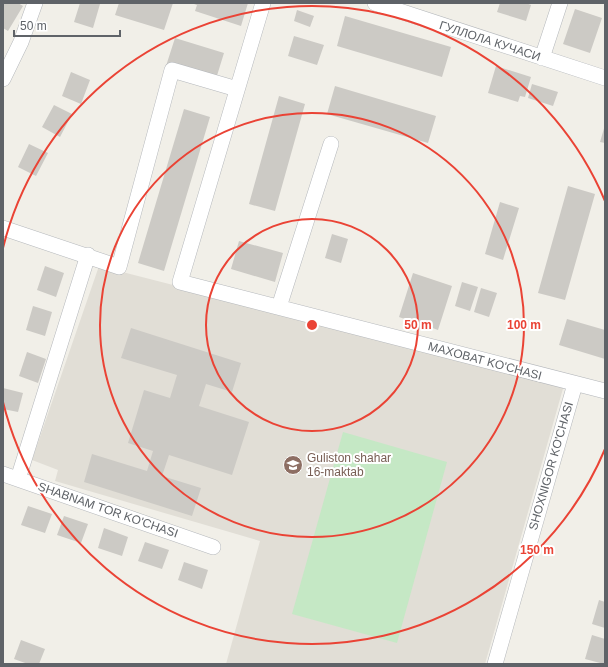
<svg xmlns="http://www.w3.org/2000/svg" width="608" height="667" font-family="Helvetica,sans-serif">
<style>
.education{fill:#e1ded6}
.green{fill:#c5e8c5}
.building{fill:#cccac5}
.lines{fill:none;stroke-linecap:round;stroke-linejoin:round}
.minor-casing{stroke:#b5b8bc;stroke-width:16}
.minor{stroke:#fff;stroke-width:15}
.ring{fill:none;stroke:#ea4335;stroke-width:2}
.labels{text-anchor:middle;stroke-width:4;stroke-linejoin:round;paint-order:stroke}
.street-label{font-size:12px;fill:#5f6368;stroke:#fff}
.education-label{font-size:12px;fill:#785e54;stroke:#fff;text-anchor:start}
.centre{fill:#ea4335;stroke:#fff;stroke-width:2}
.ring-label{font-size:12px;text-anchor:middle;font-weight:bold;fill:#ea4335;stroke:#fff;stroke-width:4;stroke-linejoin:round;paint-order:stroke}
</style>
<rect width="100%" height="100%" fill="#f1efe8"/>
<path class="education" d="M 99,266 L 564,385 L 485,664 L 226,664 L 260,541 L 55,481 L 58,470 L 32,460 Z"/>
<path class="green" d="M 343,432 L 447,462 L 397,643 L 292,614 Z"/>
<path class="building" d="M 3,3 L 18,3 L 23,6 L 8,31 L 3,28 Z
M 80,3 L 100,4 L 93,28 L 74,22 Z
M 119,3 L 173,3 L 164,30 L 115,15 Z
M 191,3 L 248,3 L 241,26 L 195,11 L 197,5 Z
M 500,3 L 526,3 L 531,5 L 526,21 L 497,12 Z
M 575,9 L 602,18 L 590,53 L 563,44 Z
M 297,10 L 314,16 L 310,27 L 294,21 Z
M 345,16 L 451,47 L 442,77 L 337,46 Z
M 294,36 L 324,45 L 317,65 L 288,56 Z
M 175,38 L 224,53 L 215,82 L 166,66 Z
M 496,66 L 531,77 L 525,97 L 520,96 L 518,102 L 488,93 Z
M 71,72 L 90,80 L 81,104 L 62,96 Z
M 532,84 L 558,92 L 553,106 L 528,98 Z
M 335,86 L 436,116 L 428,143 L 327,114 Z
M 279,96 L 305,104 L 275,211 L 249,204 Z
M 54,105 L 72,114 L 60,137 L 42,127 Z
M 184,109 L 210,117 L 164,271 L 138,263 Z
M 605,125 L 605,143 L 600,142 Z
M 29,144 L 48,153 L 36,176 L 18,167 Z
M 568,186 L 595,194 L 565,300 L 538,293 Z
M 500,202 L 519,208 L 503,260 L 485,254 Z
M 332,234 L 348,239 L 341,263 L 325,258 Z
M 239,241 L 283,253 L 275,282 L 231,269 Z
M 45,266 L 64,273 L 56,297 L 37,290 Z
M 413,273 L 452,286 L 438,330 L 427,326 L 425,331 L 411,327 L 413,322 L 399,317 Z
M 462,282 L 478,287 L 470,311 L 455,306 Z
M 481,288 L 497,293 L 489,317 L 474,312 Z
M 33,306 L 52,312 L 45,336 L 26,330 Z
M 567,319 L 605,330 L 605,359 L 559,345 Z
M 131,328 L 241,363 L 232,392 L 206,384 L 199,406 L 249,422 L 232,475 L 169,455 L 162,476 L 201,488 L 192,516 L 84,482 L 92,454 L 147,471 L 153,451 L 128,443 L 144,390 L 170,398 L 177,375 L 121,358 Z
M 27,352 L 46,359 L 38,383 L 19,376 Z
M 3,388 L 23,393 L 18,412 L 3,409 Z
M 28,506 L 52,514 L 45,533 L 21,525 Z
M 64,516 L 88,524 L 81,543 L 57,535 Z
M 104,528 L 128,537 L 122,556 L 98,548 Z
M 145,542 L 169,550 L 162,569 L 138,561 Z
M 184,562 L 208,570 L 202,589 L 178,580 Z
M 599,600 L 605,602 L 605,628 L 592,624 Z
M 592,635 L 605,639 L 604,664 L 585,659 Z
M 21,640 L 45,649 L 39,664 L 28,664 L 14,659 Z"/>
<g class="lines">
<defs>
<path id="minor" d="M 263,3 L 180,282 L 605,391
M 375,3 L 605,78
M 542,58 L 560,3
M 3,79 L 21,42 L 35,3
M 3,228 L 119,267 L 172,70 L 237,89
M 279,307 L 331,144
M 3,474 L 213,547
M 18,479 L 88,255
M 495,664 L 575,384"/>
</defs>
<use href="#minor" class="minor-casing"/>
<use href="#minor" class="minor"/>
</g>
<g class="ring">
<circle cx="312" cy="325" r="106"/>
<circle cx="312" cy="325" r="212"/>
<path d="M605 449A318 318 0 0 1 3 402M3 248A318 318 0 0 1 605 201"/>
</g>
<defs>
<symbol id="school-disc" viewBox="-11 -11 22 22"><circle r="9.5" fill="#8d6e63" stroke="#fff"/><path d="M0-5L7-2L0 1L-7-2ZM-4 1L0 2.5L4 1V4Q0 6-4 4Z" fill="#fff"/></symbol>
</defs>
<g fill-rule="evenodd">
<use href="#school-disc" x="282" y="454" width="22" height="22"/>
</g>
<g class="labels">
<g class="street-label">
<text transform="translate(490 41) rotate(18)" y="4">ГУЛЛОЛА КУЧАСИ</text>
<text transform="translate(485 361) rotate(15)" y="4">MAXOBAT KO'CHASI</text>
<text transform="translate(551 466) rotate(-74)" y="4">SHOXNIGOR KO'CHASI</text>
<text transform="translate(108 510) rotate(19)" y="4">SHABNAM TOR KO'CHASI</text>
</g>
<g class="education-label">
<text x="307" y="462">Guliston shahar<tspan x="307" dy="14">16-maktab</tspan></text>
</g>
</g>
<circle cx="312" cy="325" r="6" class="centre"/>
<g class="ring-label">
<text x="418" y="329">50 m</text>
<text x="524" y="329">100 m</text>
<text x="537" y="554">150 m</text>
</g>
<rect width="608" height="667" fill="none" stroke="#5f6368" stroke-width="8"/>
<path d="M14 30v6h106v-6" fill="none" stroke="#5f6368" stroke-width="2"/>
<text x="20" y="30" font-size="12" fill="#5f6368" stroke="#ffffff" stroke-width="3" paint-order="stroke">50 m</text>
</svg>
